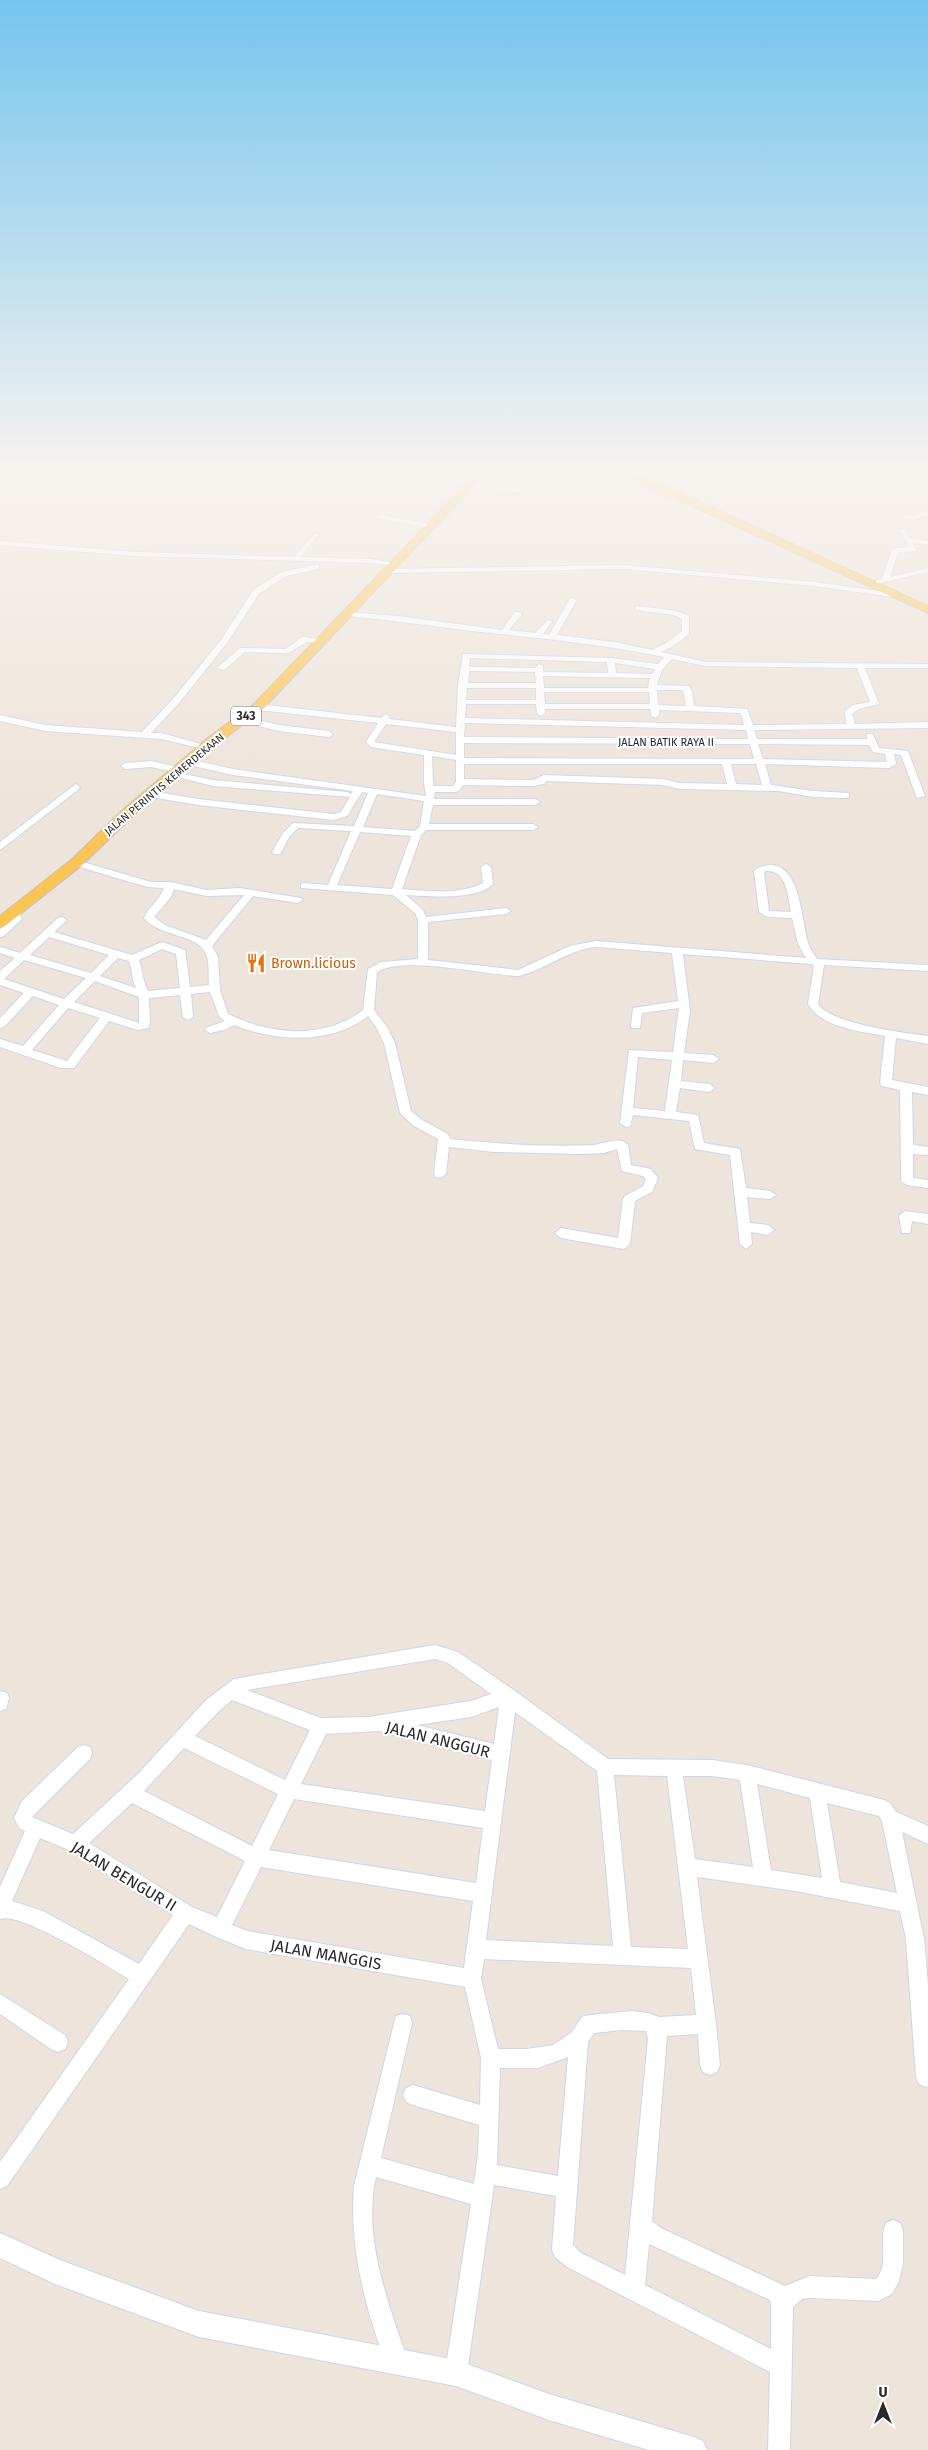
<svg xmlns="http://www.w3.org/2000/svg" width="928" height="2450" font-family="'Fira Sans',sans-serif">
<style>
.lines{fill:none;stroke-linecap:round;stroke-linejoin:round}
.minor-casing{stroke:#d0d6e4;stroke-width:2}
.tertiary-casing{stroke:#d0d6e4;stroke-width:2}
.primary-casing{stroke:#c3c3c3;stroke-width:2}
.minor{fill:#fff;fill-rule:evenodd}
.tertiary{fill:#fff;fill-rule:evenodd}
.primary{fill:#fbc553;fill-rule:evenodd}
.labels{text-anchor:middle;stroke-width:4;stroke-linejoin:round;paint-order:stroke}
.far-street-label{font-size:11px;fill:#2a2a2a;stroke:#fff}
.shield{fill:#fff;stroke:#6a6a6a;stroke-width:1}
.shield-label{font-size:12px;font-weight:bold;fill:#2a2a2a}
.food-label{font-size:14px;fill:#c56008;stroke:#fff;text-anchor:start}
.near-street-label{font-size:16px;fill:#2a2a2a;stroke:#fff}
</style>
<rect width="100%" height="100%" fill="#ede4db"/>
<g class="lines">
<defs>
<path id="minor" d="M 470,484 L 538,491 L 541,493 L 538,495 L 468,487 L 467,486 Z
M 928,510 L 928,515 L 915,520 L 899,517 L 902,515 L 914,516 Z
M 379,515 L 431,524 L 434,526 L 431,528 L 377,518 L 376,517 Z
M 900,529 L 904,529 L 910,538 L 928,541 L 928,545 L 913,543 L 916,551 L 898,553 L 890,577 L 928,568 L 928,572 L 876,584 L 876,580 L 882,579 L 892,549 L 909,547 Z
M 315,533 L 318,535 L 301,557 L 371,559 L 400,564 L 396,566 L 371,563 L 135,556 L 0,545 L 0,541 L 135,552 L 294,557 Z
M 316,565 L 319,565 L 319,569 L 286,576 L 259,594 L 227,643 L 179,703 L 151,733 L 161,733 L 208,746 L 208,750 L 161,739 L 45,731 L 0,721 L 0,715 L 45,725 L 142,732 L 173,699 L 221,640 L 253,590 L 281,572 Z
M 624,565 L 814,582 L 893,593 L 897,595 L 893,597 L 814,586 L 624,569 L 391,573 L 387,571 L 391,569 Z
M 570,598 L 577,600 L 557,635 L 614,642 L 652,650 L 666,643 L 682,631 L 682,619 L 674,615 L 635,610 L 635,606 L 638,606 L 676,611 L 689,616 L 689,634 L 672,647 L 661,652 L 706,662 L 928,664 L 928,668 L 865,668 L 879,704 L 859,709 L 852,714 L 855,724 L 928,722 L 928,728 L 754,730 L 757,739 L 867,739 L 867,734 L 873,734 L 879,748 L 908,751 L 925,796 L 917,798 L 901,755 L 894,754 L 896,764 L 889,768 L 765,764 L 771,785 L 813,791 L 849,793 L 849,797 L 846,798 L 813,797 L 779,791 L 680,789 L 663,785 L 547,781 L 544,784 L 533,786 L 463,785 L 459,791 L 456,792 L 435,792 L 434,799 L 535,799 L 540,802 L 535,805 L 433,805 L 429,824 L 533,824 L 538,827 L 533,830 L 426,830 L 421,835 L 402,889 C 427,891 460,895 483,883 L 481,867 L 486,864 L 491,867 L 493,884 C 476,901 428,896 406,895 L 423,910 L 426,917 L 506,908 L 511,911 L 506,914 L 428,922 L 428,960 L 518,970 L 570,946 L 596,941 L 806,958 L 798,944 L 792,918 L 768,917 L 759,912 L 754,871 C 759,867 766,865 772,865 C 801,868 801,919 808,942 C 809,948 814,953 817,959 L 928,965 L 928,971 L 824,965 L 818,1004 C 831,1024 904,1033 928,1036 L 928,1044 L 896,1038 L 892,1080 L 928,1087 L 928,1095 L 912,1092 L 913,1145 L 928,1147 L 928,1155 L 913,1154 L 913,1178 L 928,1180 L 928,1188 L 907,1185 L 901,1181 L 900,1090 L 882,1086 L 880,1083 L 885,1036 C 860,1031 822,1028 808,1004 L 814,965 L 811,964 L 683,954 L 690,1011 L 684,1053 L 713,1055 L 719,1059 L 713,1063 L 683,1060 L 681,1081 L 709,1084 L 715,1088 L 709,1092 L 680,1088 L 676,1112 L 698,1115 L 704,1143 L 740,1149 L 746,1188 L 770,1191 L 776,1195 L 770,1199 L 747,1197 L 750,1223 L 768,1225 L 774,1230 L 768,1235 L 751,1232 L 752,1244 L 746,1249 L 740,1244 L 730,1155 L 695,1149 L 689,1121 L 633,1115 L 630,1126 L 626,1127 L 620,1123 L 629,1050 L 673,1052 L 679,1008 L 642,1013 L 640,1028 L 632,1028 L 631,1026 L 633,1008 L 678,1001 L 672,953 L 596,947 C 567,950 547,969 519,976 C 486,975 403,955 377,972 L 374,1010 L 387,1027 L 395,1043 L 411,1111 L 422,1120 L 448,1134 L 450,1139 C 497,1144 545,1147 592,1145 C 602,1145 620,1135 628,1145 L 631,1165 L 651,1169 L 658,1178 L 652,1192 L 635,1201 L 630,1244 L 624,1249 L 561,1238 L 555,1233 L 561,1228 L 618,1238 L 623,1199 L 625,1196 L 643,1186 L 646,1179 L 643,1176 L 622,1171 L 617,1149 L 604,1153 L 581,1154 L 494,1152 L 449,1147 L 446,1174 L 440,1178 L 436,1177 L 434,1174 L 438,1139 L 414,1126 L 400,1113 L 384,1043 L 376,1027 L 368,1016 C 331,1045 276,1042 234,1025 L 224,1030 L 210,1033 L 205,1030 L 206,1028 L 225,1021 L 219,1016 L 210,992 L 191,994 L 193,1017 L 188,1020 L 183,1017 L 180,995 L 149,998 L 150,1023 L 148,1028 L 138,1030 L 109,1021 L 74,1068 L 61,1068 L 0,1047 L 0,1039 L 23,1046 L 59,1005 L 33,996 L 4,1027 L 0,1028 L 0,1018 L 24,993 L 0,985 L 0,971 L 15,958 L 0,953 L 0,947 L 20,953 L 58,918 L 62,917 L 67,920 L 54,932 L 132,955 L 162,942 L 185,950 L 190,987 L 209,985 C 208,975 210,964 206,954 C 199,934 159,937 144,918 C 149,906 160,900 164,888 L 147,887 L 73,865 L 73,861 L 76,860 L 151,882 L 170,882 L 207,890 L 240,888 L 301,898 L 303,900 L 298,903 L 253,896 L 212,946 L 218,957 L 220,990 L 228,1014 C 271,1035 324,1040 363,1010 L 368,969 L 381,962 L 418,959 L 418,920 L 415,913 L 393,895 L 301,888 L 301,884 L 304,883 L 328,885 L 351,831 L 298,828 L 290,836 L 280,854 L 274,854 L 272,852 L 283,833 L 293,823 L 354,826 L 368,793 L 362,792 L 347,816 L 334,820 L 198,805 L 151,797 L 146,794 L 151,791 L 198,799 L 334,814 L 341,812 L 350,797 L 213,786 L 170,775 L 174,772 L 213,780 L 347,792 L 351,794 L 353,791 L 233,775 L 185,764 L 185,760 L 188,759 L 233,769 L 426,796 L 424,783 L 424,755 L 371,747 L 366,742 L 378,723 L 258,710 L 254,707 L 258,704 L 381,718 L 386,714 L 390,717 L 389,719 L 456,727 L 458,685 L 463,654 L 611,658 L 658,664 L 664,657 C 601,644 537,638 472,631 C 431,626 390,620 348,616 L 344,614 L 348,612 L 398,616 L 502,630 L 515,612 L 518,612 L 522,614 L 509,630 L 535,633 L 548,620 L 552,622 L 543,634 L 549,635 ZM 470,658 L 607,662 L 608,673 L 543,672 L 543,666 L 539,664 L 535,668 L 469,667 ZM 672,659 L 706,666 L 857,668 L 870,702 L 853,705 L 845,711 L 846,724 L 753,725 L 747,709 L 694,706 L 692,691 L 689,686 L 657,685 L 662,670 ZM 615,663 L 655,669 L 652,674 L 616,673 ZM 469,671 L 535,672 L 536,683 L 468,683 ZM 543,676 L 650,678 L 648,688 L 544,688 ZM 467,688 L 536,688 L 536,700 L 466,700 ZM 657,690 L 683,690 L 686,706 L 658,705 ZM 544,692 L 649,692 L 650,704 L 545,704 ZM 466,704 L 536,704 L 537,713 L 541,716 L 545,713 L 545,709 L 650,709 L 651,715 L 655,718 L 659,715 L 659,710 L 741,713 L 744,725 L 465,718 ZM 465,723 L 746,730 L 748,739 L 464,737 ZM 386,724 L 456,732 L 456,755 L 374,742 ZM 464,743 L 750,744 L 754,759 L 464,758 ZM 758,744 L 869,745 L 873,752 L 885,754 L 887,762 L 763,759 ZM 432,756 L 456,760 L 456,782 L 453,786 L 433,786 ZM 464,764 L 722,764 L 727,784 L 680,783 L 663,779 L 544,775 L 533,780 L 464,779 ZM 731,764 L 756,764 L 762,785 L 736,784 ZM 377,794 L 424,801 L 420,826 L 415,831 L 363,827 ZM 360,832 L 411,836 L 392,889 L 337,885 ZM 766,871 C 787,869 788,897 791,912 L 769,911 L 764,872 ZM 174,889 L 207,896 L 244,895 L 206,940 L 165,925 L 154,917 L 171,897 ZM 49,937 L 109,955 L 91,973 L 30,955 ZM 162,949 L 176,954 L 180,988 L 148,991 C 142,979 143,972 139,960 ZM 118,958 L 129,961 C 133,971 131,978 136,988 L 100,976 ZM 24,960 L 86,978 L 64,999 L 4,979 ZM 95,981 L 139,997 L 139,1023 L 74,1002 ZM 68,1008 L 100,1018 L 67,1061 L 32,1050 ZM 638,1057 L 672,1060 L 665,1111 L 633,1108 Z
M 302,637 L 323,639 L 327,641 L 323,643 L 307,642 L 288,653 L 245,652 L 224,670 L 217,668 L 240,648 L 286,649 Z
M 241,716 L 279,725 L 329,731 L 333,734 L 329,737 L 279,731 L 238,721 L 238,717 Z
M 151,761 L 183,768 L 184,770 L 180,773 L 151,767 L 125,769 L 121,766 L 125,763 Z
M 76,784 L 80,787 L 79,789 L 0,850 L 0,842 Z
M 14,909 L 18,910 L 22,919 L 4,936 L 0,937 L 0,929 L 12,918 L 9,912 Z
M 905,1211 L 928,1214 L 928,1224 L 912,1221 L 910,1233 L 902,1233 L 899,1216 Z
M 435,1645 L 458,1652 L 515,1691 L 608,1759 L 712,1760 L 747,1765 L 884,1800 L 890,1803 L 896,1812 L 928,1826 L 928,1844 L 902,1832 L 924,1939 L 928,1985 L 928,2086 L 926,2087 L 919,2084 L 916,2077 L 906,1939 L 900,1911 L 795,1891 L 697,1877 L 716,2024 L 720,2065 L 717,2072 L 710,2075 L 703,2072 L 700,2065 L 698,2034 L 667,2036 L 652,2221 L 661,2228 L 785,2286 L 810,2276 L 876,2279 C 890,2264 878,2240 886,2223 L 893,2220 L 900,2223 L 903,2230 L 903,2264 L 899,2281 L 892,2294 L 878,2301 L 810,2298 L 802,2299 L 793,2307 L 790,2450 L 768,2450 L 770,2372 L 567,2267 L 555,2257 L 552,2250 L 556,2196 L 494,2185 L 467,2373 L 464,2381 L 456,2384 L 448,2381 L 445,2373 L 471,2204 L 376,2177 C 362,2239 389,2304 408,2362 L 405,2370 L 397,2373 L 389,2370 C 366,2314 349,2247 354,2186 L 394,2023 L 396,2016 L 403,2014 L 410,2016 L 412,2023 L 381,2158 L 474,2184 L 478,2155 L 479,2125 L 413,2105 L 406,2102 L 403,2095 L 406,2088 L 413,2085 L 480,2105 L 481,2058 L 465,1987 L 246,1949 L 214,1936 L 189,1924 L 7,2186 L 0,2189 L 0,2162 L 129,1979 C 107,1966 20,1911 0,1919 L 0,1887 L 25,1831 L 20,1829 L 14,1818 L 22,1801 L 78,1747 L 84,1745 L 90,1747 L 92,1753 L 90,1759 L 32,1817 L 73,1834 L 138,1774 L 206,1700 L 234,1679 ZM 435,1659 L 448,1663 L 491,1694 L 471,1701 L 368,1717 L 321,1718 L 247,1690 ZM 232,1700 L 310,1730 L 285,1780 L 195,1736 L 218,1712 ZM 499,1707 L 494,1744 L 417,1725 L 471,1717 ZM 515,1712 L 597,1771 L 613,1946 L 486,1940 ZM 378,1731 L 492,1760 L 485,1811 L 301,1784 L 326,1734 ZM 184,1748 L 278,1794 L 252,1846 L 144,1791 ZM 614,1775 L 667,1776 L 688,1949 L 631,1947 ZM 683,1776 L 712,1776 L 740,1780 L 753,1867 L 695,1859 ZM 757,1784 L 810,1798 L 822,1878 L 771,1870 ZM 294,1799 L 483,1828 L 476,1883 L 269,1850 ZM 132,1803 L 245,1861 L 217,1917 L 192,1907 L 89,1843 ZM 827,1803 L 879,1816 L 882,1821 L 897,1893 L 840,1882 ZM 40,1838 L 69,1850 L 173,1915 L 139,1964 L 43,1911 L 12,1901 ZM 261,1867 L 473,1901 L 464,1968 L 247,1931 L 232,1925 ZM 484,1959 L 691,1968 L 696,2015 L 659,2017 L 648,2013 L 632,2011 L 589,2015 L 582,2017 L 572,2032 L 553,2045 L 527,2049 L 498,2049 L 481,1979 ZM 622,2030 L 646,2031 L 648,2039 L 625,2275 L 581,2253 L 573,2245 L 588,2042 L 594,2033 ZM 568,2057 L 558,2176 L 497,2165 L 500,2068 L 538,2068 ZM 649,2244 L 770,2300 L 771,2304 L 771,2349 L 645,2285 Z
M 0,1691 L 7,1693 L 9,1698 L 6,1709 L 0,1711 Z
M 0,1994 L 65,2035 L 68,2042 L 65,2049 L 58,2052 L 51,2049 L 0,2014 Z"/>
<path id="tertiary" d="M 0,2233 L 60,2260 L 199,2311 L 456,2360 L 549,2394 L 694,2437 L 703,2441 L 707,2450 L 649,2450 L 549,2420 L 456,2386 L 199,2337 L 55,2284 L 0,2258 Z"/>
<path id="primary" d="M 483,466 L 493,466 L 262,710 L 219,743 L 134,815 L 81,866 L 5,926 L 0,928 L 0,916 L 71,860 L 124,809 L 209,737 L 254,704 Z
M 585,466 C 631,466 695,500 738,519 C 801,548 865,577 928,606 L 928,613 L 687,504 L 621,477 L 586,468 Z"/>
</defs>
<use href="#minor" class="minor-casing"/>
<use href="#tertiary" class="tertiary-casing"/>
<use href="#primary" class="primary-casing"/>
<use href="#minor" class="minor"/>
<use href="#tertiary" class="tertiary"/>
<use href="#primary" class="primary"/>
</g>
<linearGradient id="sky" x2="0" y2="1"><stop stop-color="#74c5ee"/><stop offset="0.58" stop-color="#f7f3ef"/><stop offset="1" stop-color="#f7f3ef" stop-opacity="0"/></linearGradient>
<rect width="928" height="808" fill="url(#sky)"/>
<defs>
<symbol id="restaurant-bare" viewBox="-9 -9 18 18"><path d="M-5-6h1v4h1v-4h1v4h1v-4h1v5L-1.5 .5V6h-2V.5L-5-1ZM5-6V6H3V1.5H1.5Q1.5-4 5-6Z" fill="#e8710a" stroke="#fff" stroke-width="2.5" paint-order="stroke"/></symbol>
</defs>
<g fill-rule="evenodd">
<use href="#restaurant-bare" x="242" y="949" width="28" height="28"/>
</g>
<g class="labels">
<g class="far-street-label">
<text x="666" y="746">JALAN BATIK RAYA II</text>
<text transform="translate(164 784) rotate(-40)" y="4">JALAN PERINTIS KEMERDEKAAN</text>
</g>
<rect class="shield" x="231" y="706.5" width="30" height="19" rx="4"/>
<g class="shield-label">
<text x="246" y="720">343</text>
</g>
<g class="food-label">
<text x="271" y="968">Brown.licious</text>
</g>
<g class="near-street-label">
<text transform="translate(438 1739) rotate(14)" y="6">JALAN ANGGUR</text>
<text transform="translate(124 1876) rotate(31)" y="6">JALAN BENGUR II</text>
<text transform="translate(326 1954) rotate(10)" y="6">JALAN MANGGIS</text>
</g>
</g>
<g transform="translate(883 2405)" stroke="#ffffff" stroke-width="4" paint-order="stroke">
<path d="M0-4L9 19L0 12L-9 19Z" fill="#2a2a2a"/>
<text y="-8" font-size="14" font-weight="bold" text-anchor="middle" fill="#2a2a2a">U</text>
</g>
</svg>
